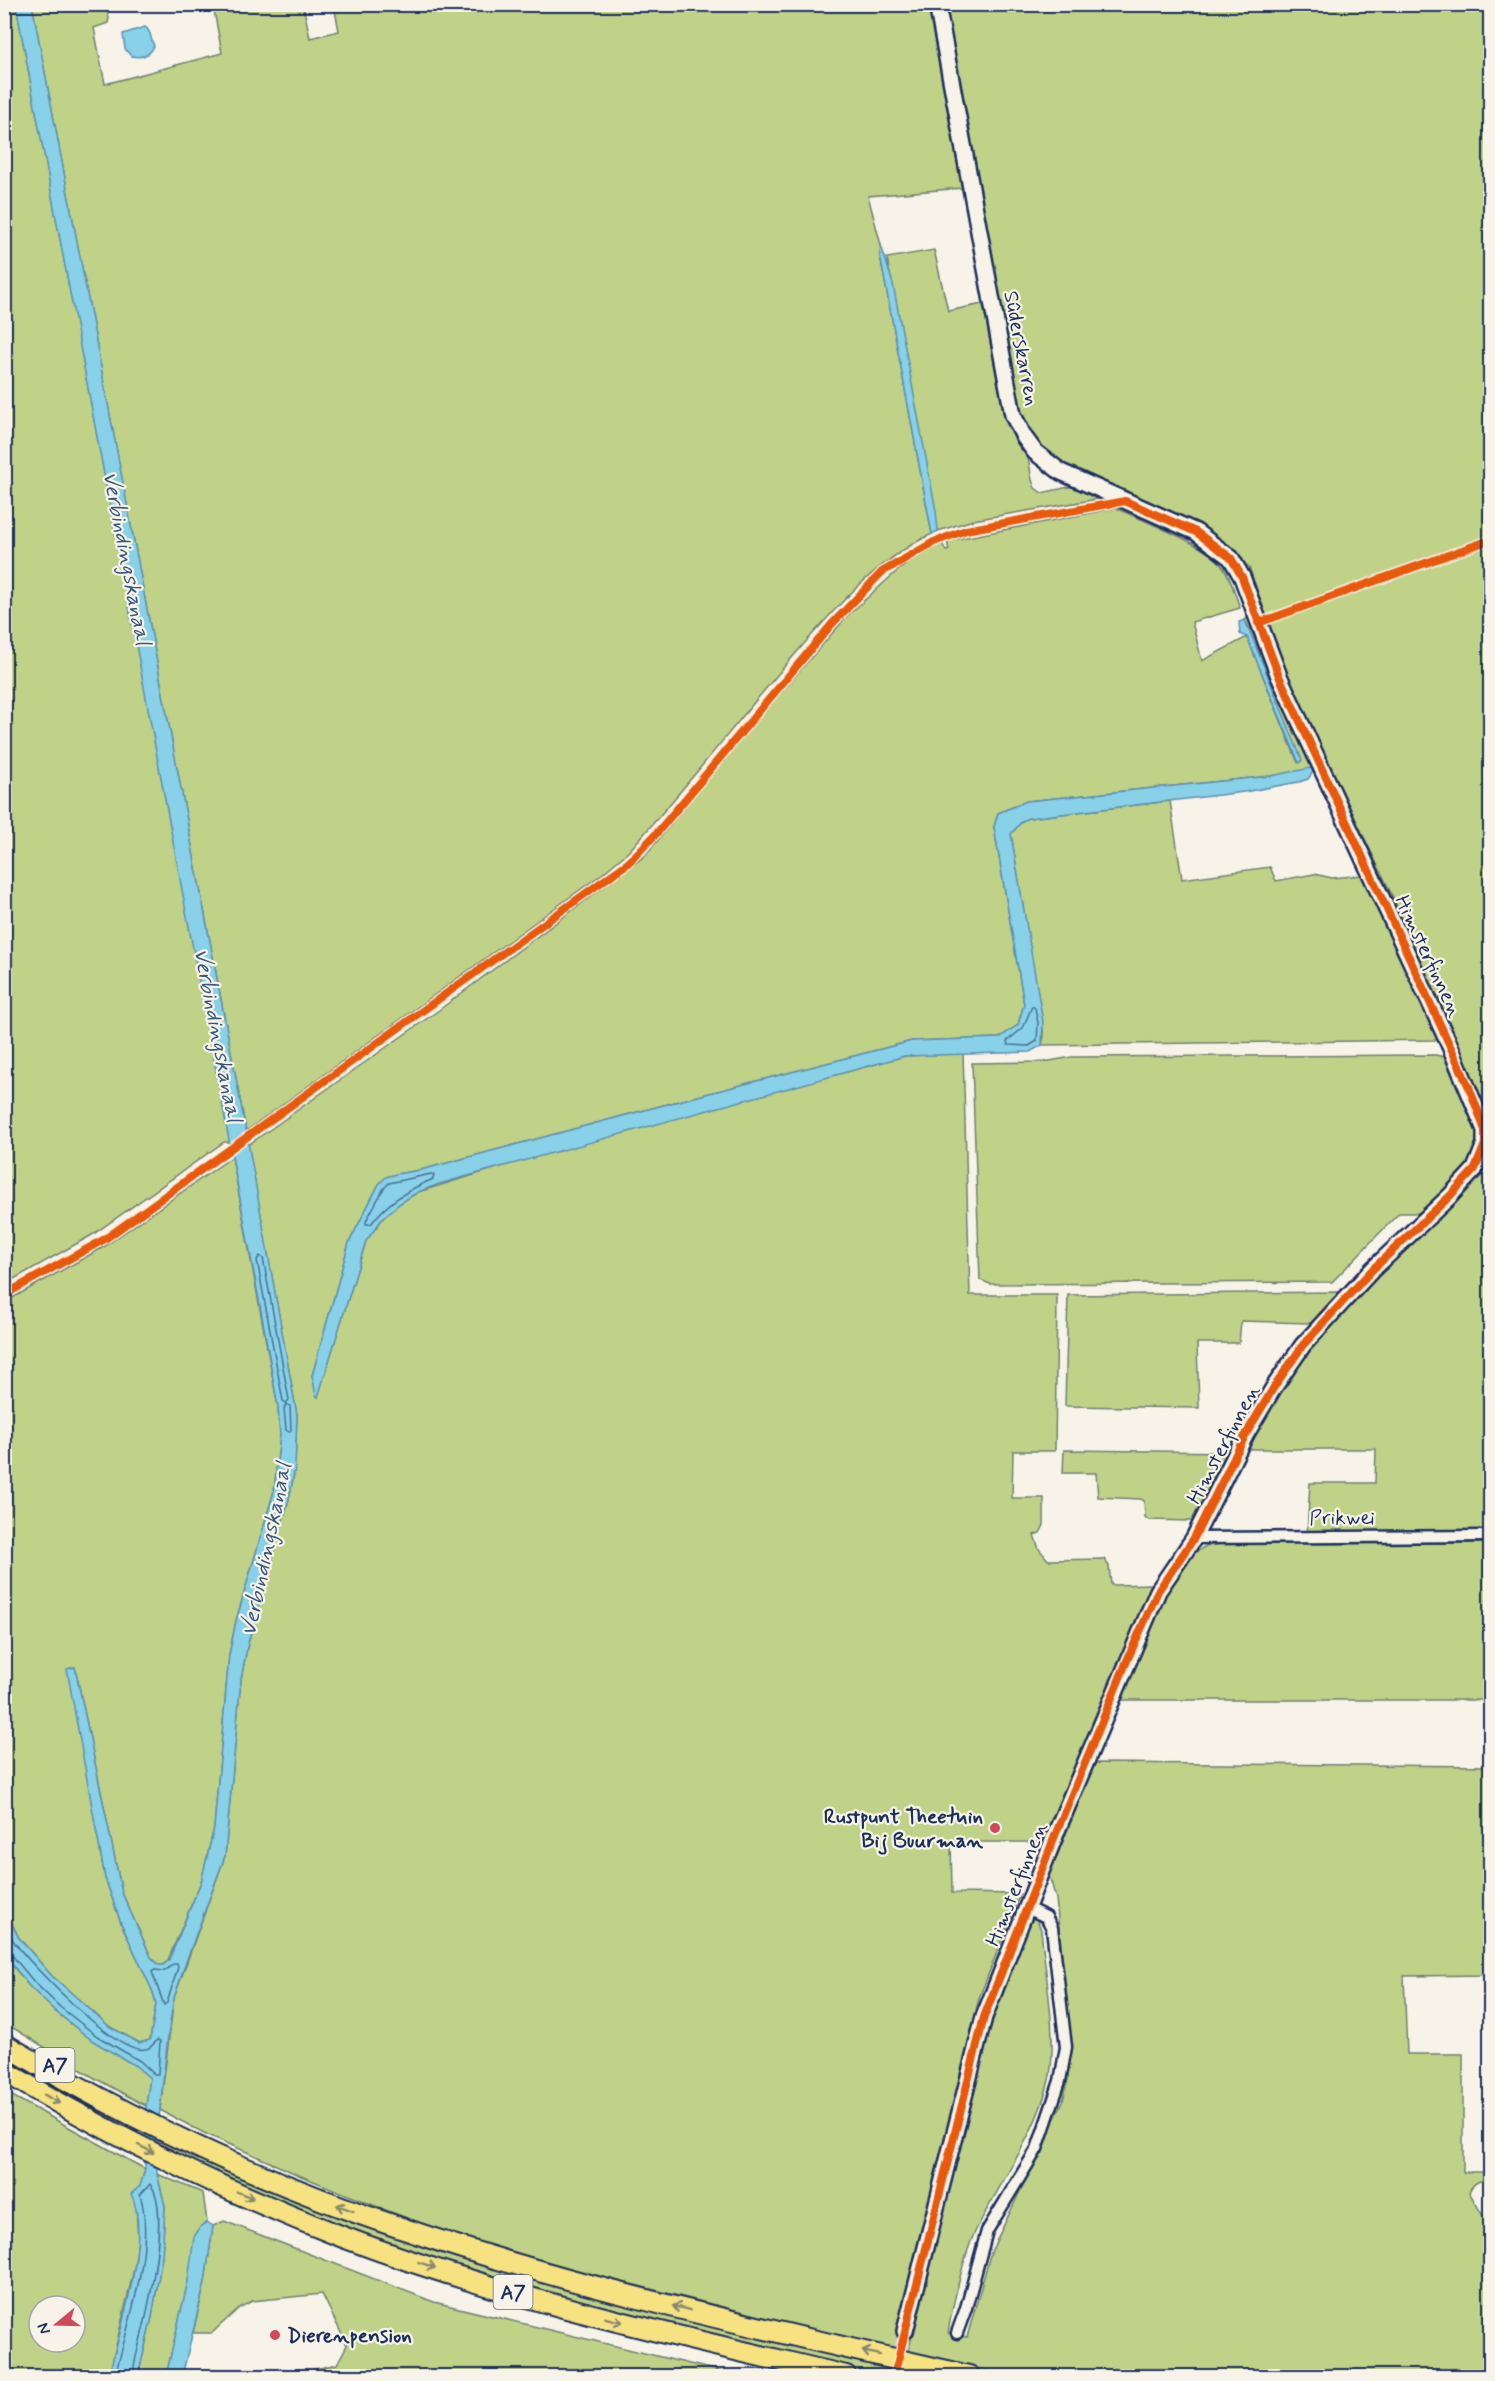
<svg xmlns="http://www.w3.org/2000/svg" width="1495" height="2381" font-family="Mynerve,sans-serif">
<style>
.green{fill:#c0d287;stroke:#6e8072;stroke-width:1.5;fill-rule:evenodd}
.water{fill:#88d1e9;stroke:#5c90b1;stroke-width:1.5}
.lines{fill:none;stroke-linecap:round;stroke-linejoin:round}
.shore{stroke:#477096;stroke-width:1.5}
.secondary-tunnel{stroke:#cbcccc;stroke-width:15;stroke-dasharray:15 8;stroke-linecap:butt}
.street-casing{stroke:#1b2f5e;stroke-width:15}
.secondary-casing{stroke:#1b2f5e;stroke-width:20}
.highway-casing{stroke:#1b2f5e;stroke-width:24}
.street{stroke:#f7f3e8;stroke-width:10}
.secondary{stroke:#f7f3e8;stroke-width:15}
.highway{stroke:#f6e281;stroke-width:20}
.cycleway-casing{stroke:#f7f3e8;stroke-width:11}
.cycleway{stroke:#e8590c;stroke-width:8}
.oneway{stroke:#888870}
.poi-dot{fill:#d1495b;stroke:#f7f3e8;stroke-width:2}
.labels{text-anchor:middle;stroke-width:4.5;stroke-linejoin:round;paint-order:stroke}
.shield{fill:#f7f3e8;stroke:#5d6a87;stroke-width:1.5}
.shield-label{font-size:20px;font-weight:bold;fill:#1b2f5e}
.street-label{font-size:21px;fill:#1b2f5e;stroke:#f7f3e8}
.poi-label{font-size:21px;font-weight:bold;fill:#1b2f5e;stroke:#f7f3e8;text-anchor:end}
.water-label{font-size:22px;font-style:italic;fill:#365881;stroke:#f7f3e8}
</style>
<rect width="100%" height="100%" fill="#f7f3e8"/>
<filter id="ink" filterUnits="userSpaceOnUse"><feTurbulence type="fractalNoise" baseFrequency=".0167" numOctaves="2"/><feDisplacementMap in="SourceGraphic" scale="12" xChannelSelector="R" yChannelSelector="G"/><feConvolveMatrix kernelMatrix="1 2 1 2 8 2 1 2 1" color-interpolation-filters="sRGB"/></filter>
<g filter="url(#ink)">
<path class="green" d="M 16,4 L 230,1142 L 224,1142 L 92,1235 L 5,1284 L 4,5 Z
M 32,5 L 105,5 L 109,18 L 108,23 L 94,28 L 105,84 L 222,53 L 213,5 L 303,5 L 310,38 L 339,31 L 334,5 L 929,5 L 962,188 L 868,196 L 881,245 L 880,255 L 932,534 C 874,561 831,613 790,660 C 735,724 684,790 628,852 L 602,874 L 246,1131 Z
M 941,5 L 1490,5 L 1490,1122 L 1392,895 L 1285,674 L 1276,651 L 1271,630 L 1249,567 L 1205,533 L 1054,459 L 1023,428 Z
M 934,250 L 948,311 L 983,304 L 1005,420 L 1018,445 L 1028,457 L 1032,480 L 1035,488 L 1042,493 L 1073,486 L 1097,499 L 973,520 L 938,531 L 887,258 Z
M 1116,508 C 1143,521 1204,543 1222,565 C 1231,577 1235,594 1240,608 L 1192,622 L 1202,661 L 1247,637 L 1298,763 L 1253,635 L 1245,620 L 1250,616 L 1316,766 L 1299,772 L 1271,776 L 1027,801 L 998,813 L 994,827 L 1024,1004 L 1018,1025 L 999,1038 L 912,1041 L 675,1102 L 421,1170 L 396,1174 L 379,1184 L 349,1243 L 312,1376 L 318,1396 L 366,1241 L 383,1218 L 400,1203 L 418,1192 L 537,1156 L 905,1056 L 963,1053 L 970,1295 L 1057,1295 L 1057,1298 L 1055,1451 L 1013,1451 L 1012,1498 L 1044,1498 L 1044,1525 L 1040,1533 L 1034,1535 L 1039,1549 L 1048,1560 L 1104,1559 L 1109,1566 L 1111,1585 L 1154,1584 L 1042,1842 L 951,1842 L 952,1893 L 1020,1894 L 979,1998 L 894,2349 L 525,2258 L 458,2239 L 301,2176 L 204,2133 L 160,2110 L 174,1998 L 225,1856 L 241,1679 L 248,1643 L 289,1499 L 295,1468 L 297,1415 L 248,1145 L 439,1010 L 646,855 L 727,755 L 848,615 L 897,571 L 927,550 L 942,543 L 946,551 L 949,550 L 947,541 Z
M 1170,801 L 1182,879 L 1270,867 L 1276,881 L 1314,874 L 1332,878 L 1363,875 L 1437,1040 L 1042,1045 L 1044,1036 L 1011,834 L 1022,821 L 1028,818 Z
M 1436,1055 L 1444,1057 L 1478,1136 L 1478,1150 L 1462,1178 L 1419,1213 L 1399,1213 L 1332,1282 L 990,1284 L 980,1280 L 972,1063 L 1044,1062 L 1072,1057 Z
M 232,1157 L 278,1407 L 280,1435 L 274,1491 L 236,1621 L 229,1655 L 214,1828 L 201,1882 L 168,1960 L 163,1965 L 159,1965 L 151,1957 L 122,1893 L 75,1667 L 68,1669 L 105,1878 L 121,1923 L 153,1992 L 156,2004 L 150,2040 L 140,2043 L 110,2027 L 51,1975 L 19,1938 L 5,1909 L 5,1302 L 102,1248 Z
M 1488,1161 L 1490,1161 L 1490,1533 L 1307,1534 L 1310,1483 L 1375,1483 L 1376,1449 L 1244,1449 L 1282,1382 L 1356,1292 L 1446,1205 L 1480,1176 Z
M 1339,1292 L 1311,1323 L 1241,1321 L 1239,1343 L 1197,1343 L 1199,1408 L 1065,1406 L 1068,1295 Z
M 1064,1450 L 1231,1452 L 1192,1521 L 1149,1520 L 1145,1517 L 1144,1501 L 1141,1499 L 1098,1497 L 1096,1473 L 1063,1473 Z
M 1490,1543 L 1490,1700 L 1120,1700 L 1170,1582 L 1185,1560 L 1194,1553 L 1206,1546 L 1221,1544 Z
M 1095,1763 L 1490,1766 L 1490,1975 L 1404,1976 L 1407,2054 L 1463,2054 L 1463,2172 L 1490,2172 L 1490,2180 C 1480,2180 1473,2182 1469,2192 L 1490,2228 L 1490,2376 L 1011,2376 L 908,2352 L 983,2048 L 1024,1931 L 1033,1918 L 1037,1919 L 1041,1930 C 1045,1971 1058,2041 1049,2080 C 1036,2135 1000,2182 975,2232 C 964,2255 952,2307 948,2333 L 967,2337 L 991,2252 L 1063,2101 L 1068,2079 L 1070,2036 L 1056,1899 L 1049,1875 Z
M 4,1955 L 29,1986 L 56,2012 L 93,2041 L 136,2066 L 150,2078 L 146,2106 L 93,2077 L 5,2023 Z
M 5,2092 L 145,2169 L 136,2204 L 138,2241 L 134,2269 L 109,2376 L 5,2376 ZM 39,2306 L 75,2306 L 75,2342 L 39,2342 Z
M 63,2093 L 146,2131 L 145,2145 L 69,2099 Z
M 157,2137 L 197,2156 L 349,2221 L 434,2251 L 537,2280 L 939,2376 L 873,2376 L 580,2305 L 427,2261 L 224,2181 L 157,2144 Z
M 157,2174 L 203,2193 L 207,2222 L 201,2226 L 166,2376 L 138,2376 L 152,2317 L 162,2256 L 165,2206 Z
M 224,2221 L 434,2302 L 739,2376 L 201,2376 L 201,2372 L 298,2373 L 337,2364 L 347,2345 L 322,2294 L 252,2301 L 239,2308 L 212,2333 L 193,2333 L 205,2282 L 213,2226 Z"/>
<path class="water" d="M 32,4 L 246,1131 L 297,1415 L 295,1468 L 289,1499 L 248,1643 L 241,1679 L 225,1856 L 186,1962 L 174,1998 L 168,2035 L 157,2137 L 157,2174 L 165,2206 L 162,2256 L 152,2317 L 138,2376 L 109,2376 C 119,2332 152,2234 131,2194 L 140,2186 L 145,2169 L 146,2106 L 150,2078 L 136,2066 L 93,2041 L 56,2012 L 29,1986 L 5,1955 L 4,1909 L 19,1938 L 51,1975 L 110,2027 L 139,2043 L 150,2040 L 156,2004 L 153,1992 L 121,1923 L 105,1878 L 67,1669 L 75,1667 L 122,1893 L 151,1957 L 159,1965 L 163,1965 L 169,1960 L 201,1882 L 214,1828 L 229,1655 L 236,1621 L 274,1491 L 280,1435 L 278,1407 L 262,1316 L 16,5 Z
M 145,27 C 152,31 150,40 154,46 C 150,56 141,58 131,56 L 125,49 L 123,34 Z
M 881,245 L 893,284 L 936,511 L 938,531 L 932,534 L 880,255 Z
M 1245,620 L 1302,760 L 1299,763 L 1247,637 L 1240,634 L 1239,622 Z
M 1311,768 L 1313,772 L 1308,779 L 1299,782 L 1244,792 L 1028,818 L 1022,821 L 1011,834 L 1043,1022 L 1042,1045 L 1030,1052 L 905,1056 L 439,1184 L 418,1192 L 400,1203 L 383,1218 L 366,1241 L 318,1397 L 316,1395 L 312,1376 L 349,1243 L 379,1184 L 386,1177 L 396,1174 L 421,1170 L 675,1102 L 912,1041 L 999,1038 L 1018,1025 L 1024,1004 L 994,827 L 998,813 L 1027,801 L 1271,776 Z
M 207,2222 L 213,2226 L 205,2282 L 182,2376 L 166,2376 L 188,2281 L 194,2237 L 201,2226 Z"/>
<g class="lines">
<path class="shore" d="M 1032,1006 L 1035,1008 L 1038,1023 L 1037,1041 L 1029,1046 L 1008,1045 L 1007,1041 L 1023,1028 Z
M 431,1174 L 434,1175 L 433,1179 C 408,1190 387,1202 371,1224 L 366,1224 L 366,1221 L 384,1188 L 389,1183 Z
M 260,1256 L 263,1258 L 289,1400 L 286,1403 L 283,1401 L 257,1260 Z
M 287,1404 L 290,1406 L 291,1430 L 289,1432 L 286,1430 L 284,1408 Z
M 4,1923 C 8,1930 11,1937 15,1943 C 32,1966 118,2056 146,2049 C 151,2048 154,2044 157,2040 L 160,2041 L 158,2074 L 154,2074 L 140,2061 L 97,2036 L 60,2007 L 34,1982 L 11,1954 L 4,1952
M 173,1964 L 177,1964 L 178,1967 L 167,2003 L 164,2005 L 152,1972 L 154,1970 L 165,1971 Z
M 115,2376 C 127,2327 156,2243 140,2195 L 150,2184 C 169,2206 152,2288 146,2317 C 142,2337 134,2357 133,2376"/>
<path class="secondary-tunnel" d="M 894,2376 L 905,2331"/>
<defs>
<path id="street" d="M 1194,1538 L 1490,1536
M 957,2333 L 966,2308 L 987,2231 L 1037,2149 L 1060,2081 L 1066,2047 L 1052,1928 L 1046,1917 L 1027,1908"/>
<path id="secondary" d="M 905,2331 L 984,2017 L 1058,1828 L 1158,1591 L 1194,1538 L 1246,1434 L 1274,1387 L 1303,1345 L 1372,1270 L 1449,1197 L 1475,1169 L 1485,1144 L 1485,1130 L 1450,1046 L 1279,676 L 1242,577 L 1231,558 L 1196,532 L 1061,472 L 1035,452 L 1024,437 L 1013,415 L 937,4"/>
<path id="highway" d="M 4,2044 C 129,2119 263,2182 401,2228 C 586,2291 778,2332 969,2376
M 4,2071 C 112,2136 226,2192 343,2237 C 506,2299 677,2336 846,2376"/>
</defs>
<use href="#street" class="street-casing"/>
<use href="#secondary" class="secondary-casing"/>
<use href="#highway" class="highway-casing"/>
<use href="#street" class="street"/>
<use href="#secondary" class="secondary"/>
<use href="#highway" class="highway"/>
<defs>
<path id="cycleway" d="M 1258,623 L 1490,540
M 4,1295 L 105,1239 L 628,863 L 656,834 L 832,624 L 882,572 L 934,542 L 966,530 L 1125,501 L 1196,532 L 1231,558 L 1242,577 L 1279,676 L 1469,1087 L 1485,1130 L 1485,1144 L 1475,1169 L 1449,1197 L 1372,1270 L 1303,1345 L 1274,1387 L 1246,1434 L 1194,1538 L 1158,1591 L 1129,1656 L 1058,1828 L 984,2017 L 894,2376"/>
</defs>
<use href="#cycleway" class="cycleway-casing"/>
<use href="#cycleway" class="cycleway"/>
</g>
<defs><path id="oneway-shaft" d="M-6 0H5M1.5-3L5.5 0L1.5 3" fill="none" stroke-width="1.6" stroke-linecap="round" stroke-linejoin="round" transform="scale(1.5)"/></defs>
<g class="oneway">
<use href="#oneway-shaft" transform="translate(52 2099) rotate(29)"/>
<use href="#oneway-shaft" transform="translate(146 2149) rotate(27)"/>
<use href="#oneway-shaft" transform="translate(245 2195) rotate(23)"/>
<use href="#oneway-shaft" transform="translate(345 2208) rotate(-160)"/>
<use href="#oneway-shaft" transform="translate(427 2265) rotate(19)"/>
<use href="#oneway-shaft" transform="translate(681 2308) rotate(-166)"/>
<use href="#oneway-shaft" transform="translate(614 2320) rotate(14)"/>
<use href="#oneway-shaft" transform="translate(871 2353) rotate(-167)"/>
</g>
</g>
<g class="poi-dot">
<circle cx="995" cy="1828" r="6"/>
<circle cx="275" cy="2335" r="6"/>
</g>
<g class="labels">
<g class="shield">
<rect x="35.5" y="2048" width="39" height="34" rx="4.5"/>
<rect x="493.5" y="2275" width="39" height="34" rx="4.5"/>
</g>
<g class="shield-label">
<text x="55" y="2072">A7</text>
<text x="513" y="2299">A7</text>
</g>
<g class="street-label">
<text transform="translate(1022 348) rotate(79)" y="7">Sûderskarren</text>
<text transform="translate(1429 956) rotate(65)" y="7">Himsterfinnen</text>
<text transform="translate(1223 1444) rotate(-62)" y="7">Himsterfinnen</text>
<text x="1342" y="1524">Prikwei</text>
<text transform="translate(1016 1884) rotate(-68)" y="7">Himsterfinnen</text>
</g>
<g class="poi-label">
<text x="983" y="1823">Rustpunt Theetuin<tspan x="983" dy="24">Bij Buurman</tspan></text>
<text x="287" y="2342" text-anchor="start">Dierenpension</text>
</g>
<g class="water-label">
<text transform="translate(128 558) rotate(79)" y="8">Verbindingskanaal</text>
<text transform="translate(219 1035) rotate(79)" y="8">Verbindingskanaal</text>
<text transform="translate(265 1549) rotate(-78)" y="8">Verbindingskanaal</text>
</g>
</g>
<rect width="1495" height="2381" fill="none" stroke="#f7f3e8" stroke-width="24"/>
<rect x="12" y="12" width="1471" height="2357" fill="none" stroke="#1b2f5e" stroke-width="2" filter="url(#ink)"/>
<g transform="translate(57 2324) rotate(251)"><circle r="28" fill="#f7f3e8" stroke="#9fa5b1" stroke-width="1.5"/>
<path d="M0-4.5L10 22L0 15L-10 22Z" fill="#d1495b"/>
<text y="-9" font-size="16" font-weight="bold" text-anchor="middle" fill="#1b2f5e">N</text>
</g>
</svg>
